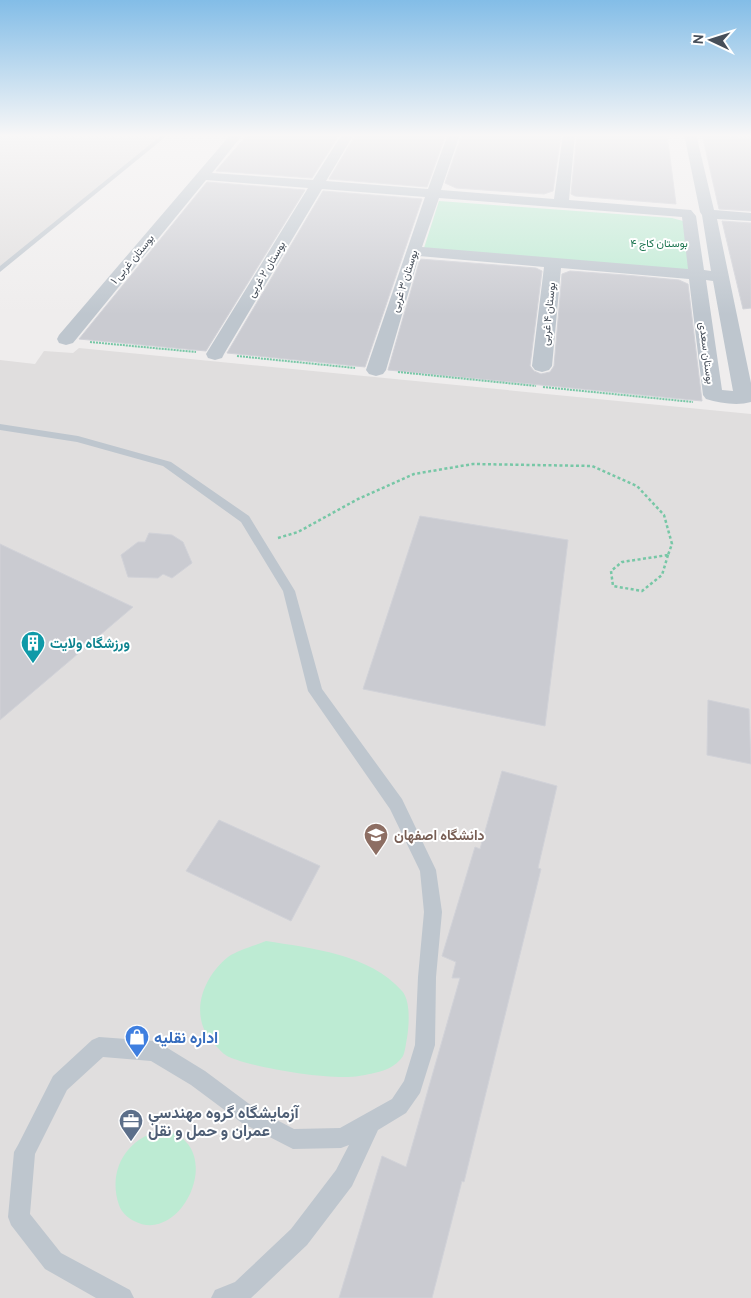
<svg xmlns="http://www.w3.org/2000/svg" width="751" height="1298" font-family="Cabin,Vazirmatn,sans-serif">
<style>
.education{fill:#e0dede}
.green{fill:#bdebd3}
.building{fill:#cacbd1;stroke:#d1d2d8}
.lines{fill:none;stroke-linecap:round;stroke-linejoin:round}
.path-far1{stroke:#77c7a6;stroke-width:2;stroke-dasharray:2 1;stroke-linecap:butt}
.path{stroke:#77c7a6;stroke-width:2.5;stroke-dasharray:3 2.5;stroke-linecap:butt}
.lane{fill:#bec6ce;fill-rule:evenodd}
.street{fill:#bec6ce;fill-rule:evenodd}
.labels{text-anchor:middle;stroke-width:4;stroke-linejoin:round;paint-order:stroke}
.far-park-label{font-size:11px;fill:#1c7550;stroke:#fff}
.far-street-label{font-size:11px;fill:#464e59;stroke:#fff}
.culture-label{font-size:14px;font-weight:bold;fill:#0d838f;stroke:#fff;text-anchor:start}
.education-label{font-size:14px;font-weight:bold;fill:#785e54;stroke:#fff;text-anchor:start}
.near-shop-label{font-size:16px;font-weight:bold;fill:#366cbe;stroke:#fff;text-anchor:start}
.near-service-label{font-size:16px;font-weight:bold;fill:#4e5e75;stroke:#fff;text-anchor:start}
</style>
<rect width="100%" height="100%" fill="#efeded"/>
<path class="education" d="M 0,134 L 165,134 L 0,269 Z
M 79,348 L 751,414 L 751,1298 L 0,1298 L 0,360 L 35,364 L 44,351 L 73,353 Z"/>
<path class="green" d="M 439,201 L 672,218 L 683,221 L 691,270 L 424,248 Z
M 266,941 C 310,948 370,954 402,991 C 411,1001 409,1026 407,1038 C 406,1043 405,1052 403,1056 C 393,1071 375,1073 359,1076 C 333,1081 254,1068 229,1057 C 224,1055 219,1049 215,1045 C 188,1018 201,979 228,957 C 238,950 254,946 266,941 Z
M 163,1130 C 229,1143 183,1247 134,1221 C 128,1218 121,1212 119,1205 C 107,1170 127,1137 163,1130 Z"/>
<path class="building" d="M 248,134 L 340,134 L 312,178 L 216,171 Z
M 356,134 L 446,134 L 427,187 L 329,179 Z
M 462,134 L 561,134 L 553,191 L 544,194 L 498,191 L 456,188 L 445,183 Z
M 577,134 L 667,134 L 676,204 L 575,196 L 571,194 Z
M 702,134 L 751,138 L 751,211 L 719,209 Z
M 207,182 L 305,190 L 206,351 L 79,339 Z
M 323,191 L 422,199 L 365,367 L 227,353 Z
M 722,221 L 751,223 L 751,308 L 743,309 Z
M 420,259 L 536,268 L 542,271 L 530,366 L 534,371 L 541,374 L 550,372 L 554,366 L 562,274 L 570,271 L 625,275 L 679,280 L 688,284 L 702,401 L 388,370 Z
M 420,516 L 568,540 L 545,726 L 363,689 Z
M 149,533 L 172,535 L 183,542 L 192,563 L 172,578 L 163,574 L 158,578 L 128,577 L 121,555 L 138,542 L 145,542 Z
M 0,544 L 133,607 L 0,720 Z
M 708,700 L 749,709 L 751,764 L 707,755 Z
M 502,771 L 557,786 L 538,868 L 541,869 L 464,1182 L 462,1181 L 432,1298 L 339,1298 L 382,1156 L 406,1167 L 460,978 L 452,978 L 456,962 L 442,956 L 475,847 L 480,849 Z
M 219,820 L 320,866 L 291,921 L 186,871 Z"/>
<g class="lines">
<path class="path-far1" d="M 90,342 L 196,352
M 237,356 L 355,368
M 398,372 L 536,386
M 543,387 L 693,402"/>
<path class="path" d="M 278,538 L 298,532 L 358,499 L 414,474 L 473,464 L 592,466 L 637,486 L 664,515 L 672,544 L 668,555
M 668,555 L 662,575 L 642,591 L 613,586 L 611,571 L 622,562 Z"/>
<path class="lane" d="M 163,134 L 169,134 L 0,272 L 0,266 Z
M 0,424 L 78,436 L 171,462 L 249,516 L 295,591 L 322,689 L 402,799 L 436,870 L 442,912 L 436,977 L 435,1045 L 420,1093 L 406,1113 L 378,1130 L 352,1186 L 307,1245 L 251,1298 L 211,1298 L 215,1290 L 235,1282 L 291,1229 L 336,1170 L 349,1145 L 341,1148 L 293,1149 L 242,1123 L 191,1085 L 151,1061 L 103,1057 L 67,1090 L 35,1154 L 30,1214 L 61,1253 L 130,1290 L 134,1298 L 96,1298 L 45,1269 L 11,1225 L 8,1217 L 14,1152 L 18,1145 L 53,1076 L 92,1040 L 99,1037 L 154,1041 L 161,1044 L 205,1071 L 256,1109 L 294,1129 L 340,1128 L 392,1099 L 404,1081 L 415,1045 L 418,977 L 424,912 L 420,871 L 390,809 L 308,691 L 283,591 L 241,522 L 163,466 L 77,442 L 0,430 Z"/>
<path class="street" d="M 231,134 L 243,134 L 212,173 L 313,180 L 342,134 L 354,134 L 326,181 L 428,189 L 448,134 L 460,134 L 441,190 L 554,199 L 563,134 L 575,134 L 569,200 L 691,210 L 696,216 L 704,270 L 711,271 L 702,215 L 700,212 L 684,134 L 696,134 L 714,210 L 751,213 L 751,221 L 717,219 L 751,383 L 751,402 C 737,406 720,403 706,399 L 703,395 L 689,279 L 561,268 L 552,366 L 549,370 L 542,372 L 535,370 L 532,366 L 544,267 L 419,256 L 386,370 L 383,374 L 376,376 L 369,374 L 366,370 L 425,197 L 322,189 L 224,354 L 222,358 L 215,360 L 208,358 L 206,354 L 308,188 L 206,180 L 73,343 L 66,345 L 59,343 L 57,339 L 59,335 ZM 439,198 L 682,217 L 688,269 L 422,247 ZM 706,280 L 713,281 L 733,391 L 722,390 Z"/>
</g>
<linearGradient id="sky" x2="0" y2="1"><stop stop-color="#83bde7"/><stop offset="0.43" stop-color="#f8f7f7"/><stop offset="1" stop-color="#f8f7f7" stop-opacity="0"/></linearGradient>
<rect width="751" height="315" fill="url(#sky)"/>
<defs>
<symbol id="building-pin" viewBox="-11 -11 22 30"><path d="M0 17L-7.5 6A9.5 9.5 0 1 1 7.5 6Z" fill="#0f9aa8" stroke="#fff"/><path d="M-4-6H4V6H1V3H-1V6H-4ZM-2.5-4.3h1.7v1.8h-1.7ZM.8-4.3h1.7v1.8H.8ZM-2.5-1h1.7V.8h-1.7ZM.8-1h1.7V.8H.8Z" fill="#fff"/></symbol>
<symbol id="university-pin" viewBox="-11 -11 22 30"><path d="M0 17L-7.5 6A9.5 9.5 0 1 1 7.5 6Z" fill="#8d6e63" stroke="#fff"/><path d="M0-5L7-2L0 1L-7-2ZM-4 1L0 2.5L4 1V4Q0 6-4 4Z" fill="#fff"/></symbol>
<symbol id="shop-pin" viewBox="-11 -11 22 30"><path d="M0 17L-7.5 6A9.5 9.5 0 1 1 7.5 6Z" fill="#3f7fe0" stroke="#fff"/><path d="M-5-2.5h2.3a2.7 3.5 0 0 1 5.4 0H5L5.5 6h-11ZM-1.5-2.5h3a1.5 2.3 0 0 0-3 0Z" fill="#fff"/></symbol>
<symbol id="office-pin" viewBox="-11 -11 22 30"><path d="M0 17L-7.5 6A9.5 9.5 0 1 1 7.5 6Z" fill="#5c6f8a" stroke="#fff"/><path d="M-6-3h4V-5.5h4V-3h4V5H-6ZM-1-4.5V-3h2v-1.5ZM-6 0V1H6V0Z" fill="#fff"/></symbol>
</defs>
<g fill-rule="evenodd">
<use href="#building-pin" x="19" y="629" width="28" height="38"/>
<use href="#university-pin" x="362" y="821" width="28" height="38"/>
<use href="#shop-pin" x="123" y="1023" width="28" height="38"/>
<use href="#office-pin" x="117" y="1107" width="28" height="38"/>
</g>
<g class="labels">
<g class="far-park-label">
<text x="659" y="247">بوستان کاج ۴</text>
</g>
<g class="far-street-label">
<text transform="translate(132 259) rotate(-50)" y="4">بوستان غربی ۱</text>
<text transform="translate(266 269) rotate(-59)" y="4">بوستان ۲ غربی</text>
<text transform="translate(404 281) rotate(-72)" y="4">بوستان ۳ غربی</text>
<text transform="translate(548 314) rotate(-84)" y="4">بوستان ۴ غربی</text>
<text transform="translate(707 353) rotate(83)" y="4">بوستان سعدی</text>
</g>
<g class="culture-label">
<text x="50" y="648">ورزشگاه ولایت</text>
</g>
<g class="education-label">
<text x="394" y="840">دانشگاه اصفهان</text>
</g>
<g class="near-shop-label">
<text x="154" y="1043">اداره نقليه</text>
</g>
<g class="near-service-label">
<text x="148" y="1118">آزمايشگاه گروه مهندسي<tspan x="148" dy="18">عمران و حمل و نقل</tspan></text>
</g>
</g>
<g transform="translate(711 40) rotate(274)" stroke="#ffffff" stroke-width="4" paint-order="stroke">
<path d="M0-4L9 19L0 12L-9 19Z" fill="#464e59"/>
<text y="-8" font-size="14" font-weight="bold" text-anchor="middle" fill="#464e59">N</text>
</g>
</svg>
